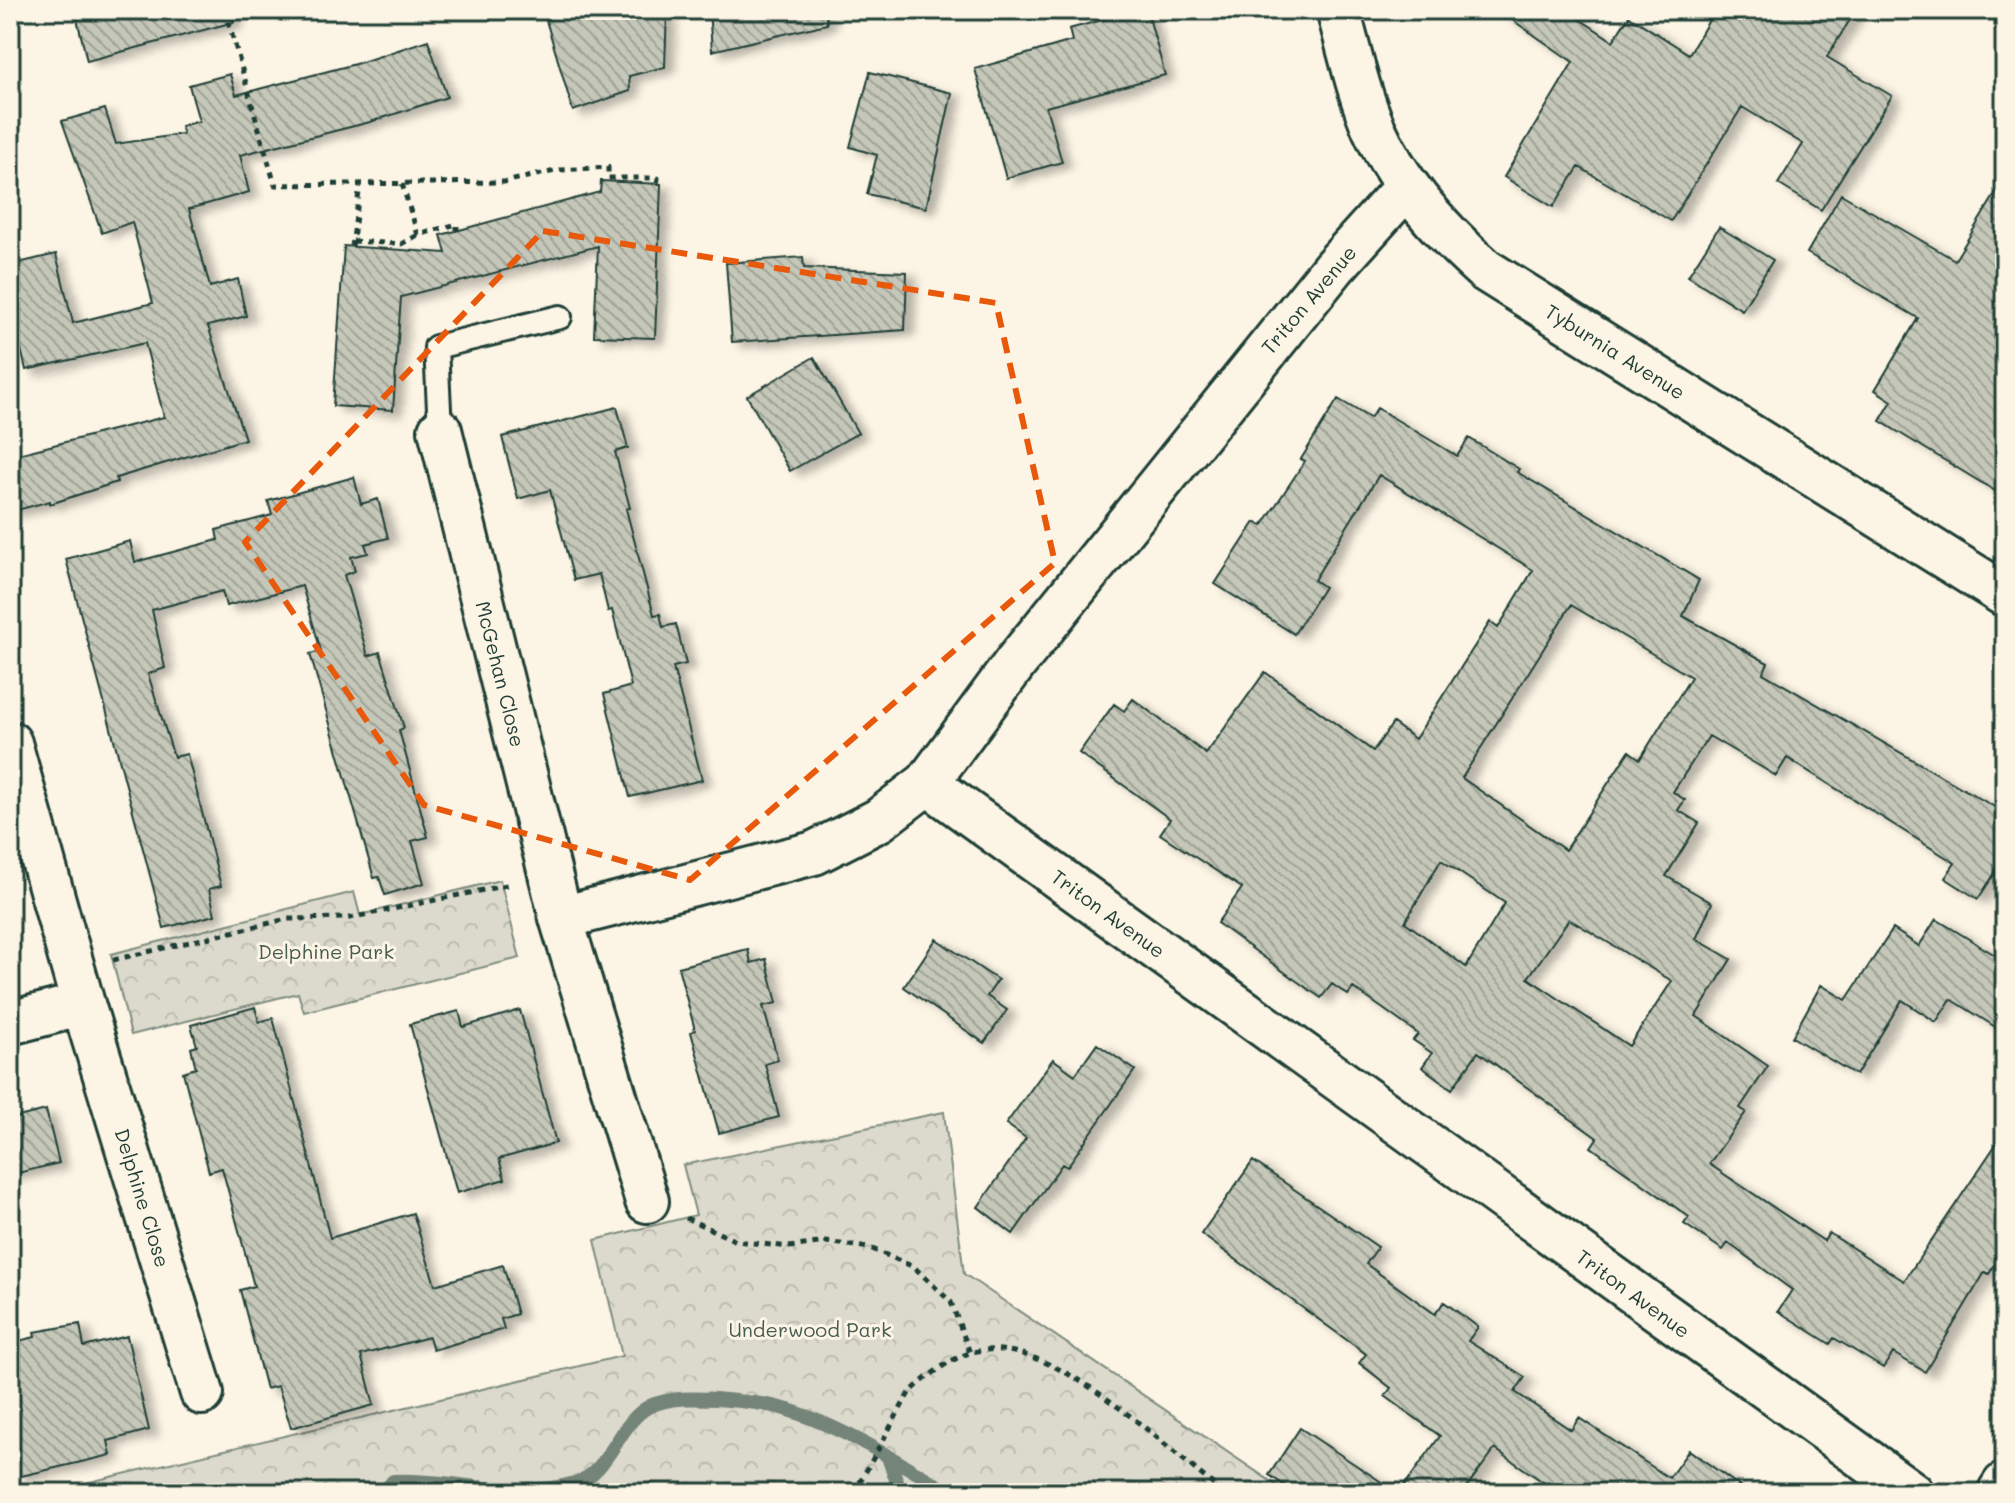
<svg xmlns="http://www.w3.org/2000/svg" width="2015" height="1503" font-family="Mali,sans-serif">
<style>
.park{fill:url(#park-crowns);stroke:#7e8c80;stroke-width:2}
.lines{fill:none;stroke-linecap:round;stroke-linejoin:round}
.stream{stroke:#758479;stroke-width:14}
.building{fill:url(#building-back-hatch);stroke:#1f3d34;stroke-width:2;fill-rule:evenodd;filter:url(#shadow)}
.lane-casing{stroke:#1f3d34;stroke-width:28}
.street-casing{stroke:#1f3d34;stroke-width:48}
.secondary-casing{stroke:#1f3d34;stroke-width:50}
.path{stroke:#1f3d34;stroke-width:5;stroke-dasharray:6 6;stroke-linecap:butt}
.lane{stroke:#fcf5e5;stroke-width:22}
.street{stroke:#fcf5e5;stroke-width:42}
.secondary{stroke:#fcf5e5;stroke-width:44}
.marked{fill:none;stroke:#e8590c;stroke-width:6;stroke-dasharray:16 10;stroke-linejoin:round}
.labels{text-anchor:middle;stroke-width:6;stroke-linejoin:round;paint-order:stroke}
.street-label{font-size:20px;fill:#1f3d34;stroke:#fcf5e5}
.park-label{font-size:20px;fill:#455c52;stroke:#fcf5e5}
</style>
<defs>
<pattern id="park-crowns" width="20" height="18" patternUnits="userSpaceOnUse" patternTransform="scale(2)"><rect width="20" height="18" fill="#dcdacc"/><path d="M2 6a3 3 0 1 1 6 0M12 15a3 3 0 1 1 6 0" fill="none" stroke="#bcbcb0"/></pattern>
<pattern id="building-back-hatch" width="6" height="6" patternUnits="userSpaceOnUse" patternTransform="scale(2)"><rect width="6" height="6" fill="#c5c7b9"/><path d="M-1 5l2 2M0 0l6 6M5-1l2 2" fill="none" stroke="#9fa397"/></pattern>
<filter id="shadow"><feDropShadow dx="9" dy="5" stdDeviation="4" flood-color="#0004"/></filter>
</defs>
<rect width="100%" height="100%" fill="#fcf5e5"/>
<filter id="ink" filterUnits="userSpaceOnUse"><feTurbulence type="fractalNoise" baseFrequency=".0125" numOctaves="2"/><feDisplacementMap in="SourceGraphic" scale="16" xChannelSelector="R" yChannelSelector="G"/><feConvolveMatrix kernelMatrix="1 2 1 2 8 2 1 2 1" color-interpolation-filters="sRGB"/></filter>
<g filter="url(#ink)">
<path class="park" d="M 500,880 L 520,958 L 304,1012 L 298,993 L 131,1035 L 111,954 L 354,892 L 360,915 Z
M 944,1112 L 964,1274 L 1288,1493 L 43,1493 L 622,1356 L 595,1240 L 696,1215 L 683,1165 Z"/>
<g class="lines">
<path class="stream" d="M 889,1460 L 901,1493
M 383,1493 L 393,1481 C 454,1478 514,1501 575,1483 C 610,1473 618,1422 650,1406 C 670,1397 694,1398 716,1399 C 739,1401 766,1403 788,1410 C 840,1426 903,1464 950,1493"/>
</g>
<path class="building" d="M 75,10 L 232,10 L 234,22 L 87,61 Z
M 543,10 L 667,10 L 665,67 L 629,76 L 630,91 L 573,111 Z
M 709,10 L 826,10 L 827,24 L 712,51 Z
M 1139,10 L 1147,10 L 1165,75 L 1046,107 L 1062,162 L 1006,178 L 975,69 L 1072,41 L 1069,29 Z
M 1498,10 L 1566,10 L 1613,41 L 1629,16 L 1689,54 L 1715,10 L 1856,10 L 1827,57 L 1892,96 L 1821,210 L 1778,184 L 1803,144 L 1742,107 L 1671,221 L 1579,167 L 1553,207 L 1504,177 L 1573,62 Z
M 428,40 L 447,97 L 370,122 L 240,155 L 249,192 L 189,209 L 210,287 L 238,279 L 246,316 L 208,326 L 245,439 L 116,478 L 117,482 L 50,504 L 50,501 L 10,512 L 10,456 L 164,417 L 145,343 L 26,370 L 10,303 L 10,265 L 56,254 L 73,323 L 153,303 L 132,222 L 102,233 L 62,121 L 105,109 L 116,144 L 183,134 L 181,126 L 199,121 L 189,85 L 230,74 L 236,95 L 359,63 Z
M 870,72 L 952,93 L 926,208 L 867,194 L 877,155 L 850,147 Z
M 2005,178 L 2005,497 L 1880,421 L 1892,401 L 1875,390 L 1918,318 L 1807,253 L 1841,194 L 1955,260 Z
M 601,181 L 661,184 L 655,338 L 594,336 L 598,246 L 401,297 L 393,410 L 333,406 L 344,246 L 446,253 L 441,235 L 600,192 Z
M 1719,227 L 1773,260 L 1742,310 L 1688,276 Z
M 803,257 L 804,268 L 907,272 L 905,330 L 732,342 L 726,263 Z
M 814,357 L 858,433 L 790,471 L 747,396 Z
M 1338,399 L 1370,418 L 1377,408 L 1457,456 L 1469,438 L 1519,469 L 1517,472 L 1699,580 L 1683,616 L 1768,663 L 1763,673 L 2005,813 L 2005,858 L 1978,899 L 1945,878 L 1955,863 L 1787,758 L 1776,776 L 1709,736 L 1673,792 L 1685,800 L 1678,810 L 1699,823 L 1666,876 L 1712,903 L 1696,939 L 1731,959 L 1696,1016 L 1768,1066 L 1740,1108 L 1746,1112 L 1709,1164 L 1824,1241 L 1829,1233 L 1904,1281 L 2005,1131 L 2005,1248 L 1989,1274 L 1985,1272 L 1925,1372 L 1893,1353 L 1883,1368 L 1834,1338 L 1830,1344 L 1778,1311 L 1792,1290 L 1728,1243 L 1723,1250 L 1684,1224 L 1689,1217 L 1591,1147 L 1597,1138 L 1478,1052 L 1452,1089 L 1422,1067 L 1432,1053 L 1413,1040 L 1418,1034 L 1382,1008 L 1353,988 L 1348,995 L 1332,984 L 1321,998 L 1291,977 L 1217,923 L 1242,888 L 1160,834 L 1170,819 L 1079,753 L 1114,704 L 1124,711 L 1133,699 L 1206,754 L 1265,672 L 1373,751 L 1393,723 L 1415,739 L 1490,622 L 1498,628 L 1533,570 L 1379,475 L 1314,580 L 1324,587 L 1294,634 L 1215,584 L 1255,522 L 1262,526 L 1305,461 L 1301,459 ZM 1571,605 L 1691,677 L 1640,759 L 1629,751 L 1565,850 L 1462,778 ZM 1441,860 L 1505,903 L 1466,967 L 1405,922 ZM 1569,919 L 1672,981 L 1629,1046 L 1528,978 Z
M 617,407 L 628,448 L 615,452 L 630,508 L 626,509 L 654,615 L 660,614 L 663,627 L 676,624 L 686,664 L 673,667 L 702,780 L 630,797 L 604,694 L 631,686 L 612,610 L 608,611 L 599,574 L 574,580 L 550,490 L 518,499 L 502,437 Z
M 354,477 L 361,504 L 378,499 L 388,538 L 365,544 L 368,553 L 351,557 L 355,571 L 344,575 L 368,656 L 380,652 L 404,728 L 399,730 L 428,837 L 412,841 L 424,883 L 385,895 L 379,877 L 374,878 L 310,654 L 321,651 L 302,586 L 226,606 L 222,591 L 152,610 L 165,668 L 148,674 L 174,757 L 187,754 L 221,886 L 209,889 L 215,915 L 164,928 L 66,559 L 130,541 L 135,562 L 218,540 L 216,530 L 272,515 L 268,501 Z
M 1936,919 L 2005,961 L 2005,1033 L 1951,999 L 1936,1022 L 1902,1000 L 1856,1075 L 1792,1037 L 1821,985 L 1846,1000 L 1893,929 L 1919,946 Z
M 936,939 L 998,980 L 987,996 L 1007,1010 L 984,1043 L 904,987 Z
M 748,949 L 751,963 L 766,959 L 777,1003 L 763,1006 L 778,1060 L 765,1064 L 779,1117 L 719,1133 L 691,1032 L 695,1030 L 678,967 Z
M 255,1007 L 259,1022 L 273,1018 L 330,1238 L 413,1213 L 435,1285 L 503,1265 L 517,1314 L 501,1319 L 504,1329 L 433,1350 L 429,1337 L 361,1355 L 374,1405 L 291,1428 L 278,1386 L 266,1389 L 240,1290 L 254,1286 L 222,1168 L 209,1172 L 183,1072 L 196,1068 L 191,1048 L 197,1046 L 191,1025 Z
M 520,1010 L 556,1143 L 499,1159 L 505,1179 L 457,1193 L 410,1024 L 459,1011 L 463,1027 Z
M 1097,1044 L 1135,1070 L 1067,1167 L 1062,1164 L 1013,1234 L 978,1207 L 1026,1138 L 1006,1124 L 1053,1059 L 1075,1075 Z
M 46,1110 L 59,1163 L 10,1175 L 10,1119 Z
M 1253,1161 L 1378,1247 L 1366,1264 L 1435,1314 L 1444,1302 L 1478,1327 L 1468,1341 L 1525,1377 L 1515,1392 L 1571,1430 L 1579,1418 L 1669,1478 L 1689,1450 L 1749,1493 L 1559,1493 L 1495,1449 L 1462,1493 L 1399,1493 L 1440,1436 L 1385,1396 L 1391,1388 L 1359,1363 L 1366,1354 L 1201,1234 Z
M 80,1324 L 84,1347 L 127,1336 L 149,1430 L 108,1441 L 111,1455 L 17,1477 L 10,1449 L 10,1343 L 35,1337 L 34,1332 Z
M 1300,1428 L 1398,1493 L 1296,1493 L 1269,1475 Z"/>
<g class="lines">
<defs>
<path id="lane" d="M 440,430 L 436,347 L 560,317"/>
<path id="street" d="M 1338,10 C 1349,49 1358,92 1374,129 C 1399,185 1441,231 1485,270 L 2005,595
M 1407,186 L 1334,267 L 1016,662 L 927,783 L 1912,1493
M 440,430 L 561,918 L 647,1201
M 10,743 L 83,1004 L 202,1393
M 561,918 L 814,853 L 879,820 L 927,783
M 10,1023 L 83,1004"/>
<path id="secondary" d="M 2000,1493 L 2005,1485"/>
</defs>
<use href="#lane" class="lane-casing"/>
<use href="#street" class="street-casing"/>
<use href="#secondary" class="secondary-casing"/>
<path class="path" d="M 225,10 L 275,185 L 504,182 L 560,170 L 608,167 L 608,178 L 658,178 L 657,184
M 402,184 L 418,235 L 457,224 L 457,230
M 353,241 L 401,244 L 418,235
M 352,247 L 360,184
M 113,960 L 287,919 L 350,918 L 507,885
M 686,1218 L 736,1241 L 789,1247 L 826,1242 L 870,1248 L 914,1267 L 951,1302 L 970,1353
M 854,1493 L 909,1393 C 924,1379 949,1359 970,1353 C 1048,1328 1166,1449 1224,1493"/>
<use href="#lane" class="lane"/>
<use href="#street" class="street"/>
<use href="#secondary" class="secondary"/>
</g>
</g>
<path class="marked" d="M 543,231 L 996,303 L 1055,563 L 690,880 L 424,805 L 245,542 Z"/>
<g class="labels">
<g class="street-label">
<text transform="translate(1309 300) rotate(-50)" y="7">Triton Avenue</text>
<text transform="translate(1615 352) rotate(32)" y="7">Tyburnia Avenue</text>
<text transform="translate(500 674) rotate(76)" y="7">McGehan Close</text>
<text transform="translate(1108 914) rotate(36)" y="7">Triton Avenue</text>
<text transform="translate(142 1198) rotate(73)" y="7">Delphine Close</text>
<text transform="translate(1633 1294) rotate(36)" y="7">Triton Avenue</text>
</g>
<g class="park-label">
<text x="326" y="959">Delphine Park</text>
<text x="810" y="1337">Underwood Park</text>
</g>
</g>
<rect width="2015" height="1503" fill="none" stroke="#fcf5e5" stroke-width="40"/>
<rect x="20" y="20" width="1975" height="1463" fill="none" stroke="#1f3d34" stroke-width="3" filter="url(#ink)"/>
</svg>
